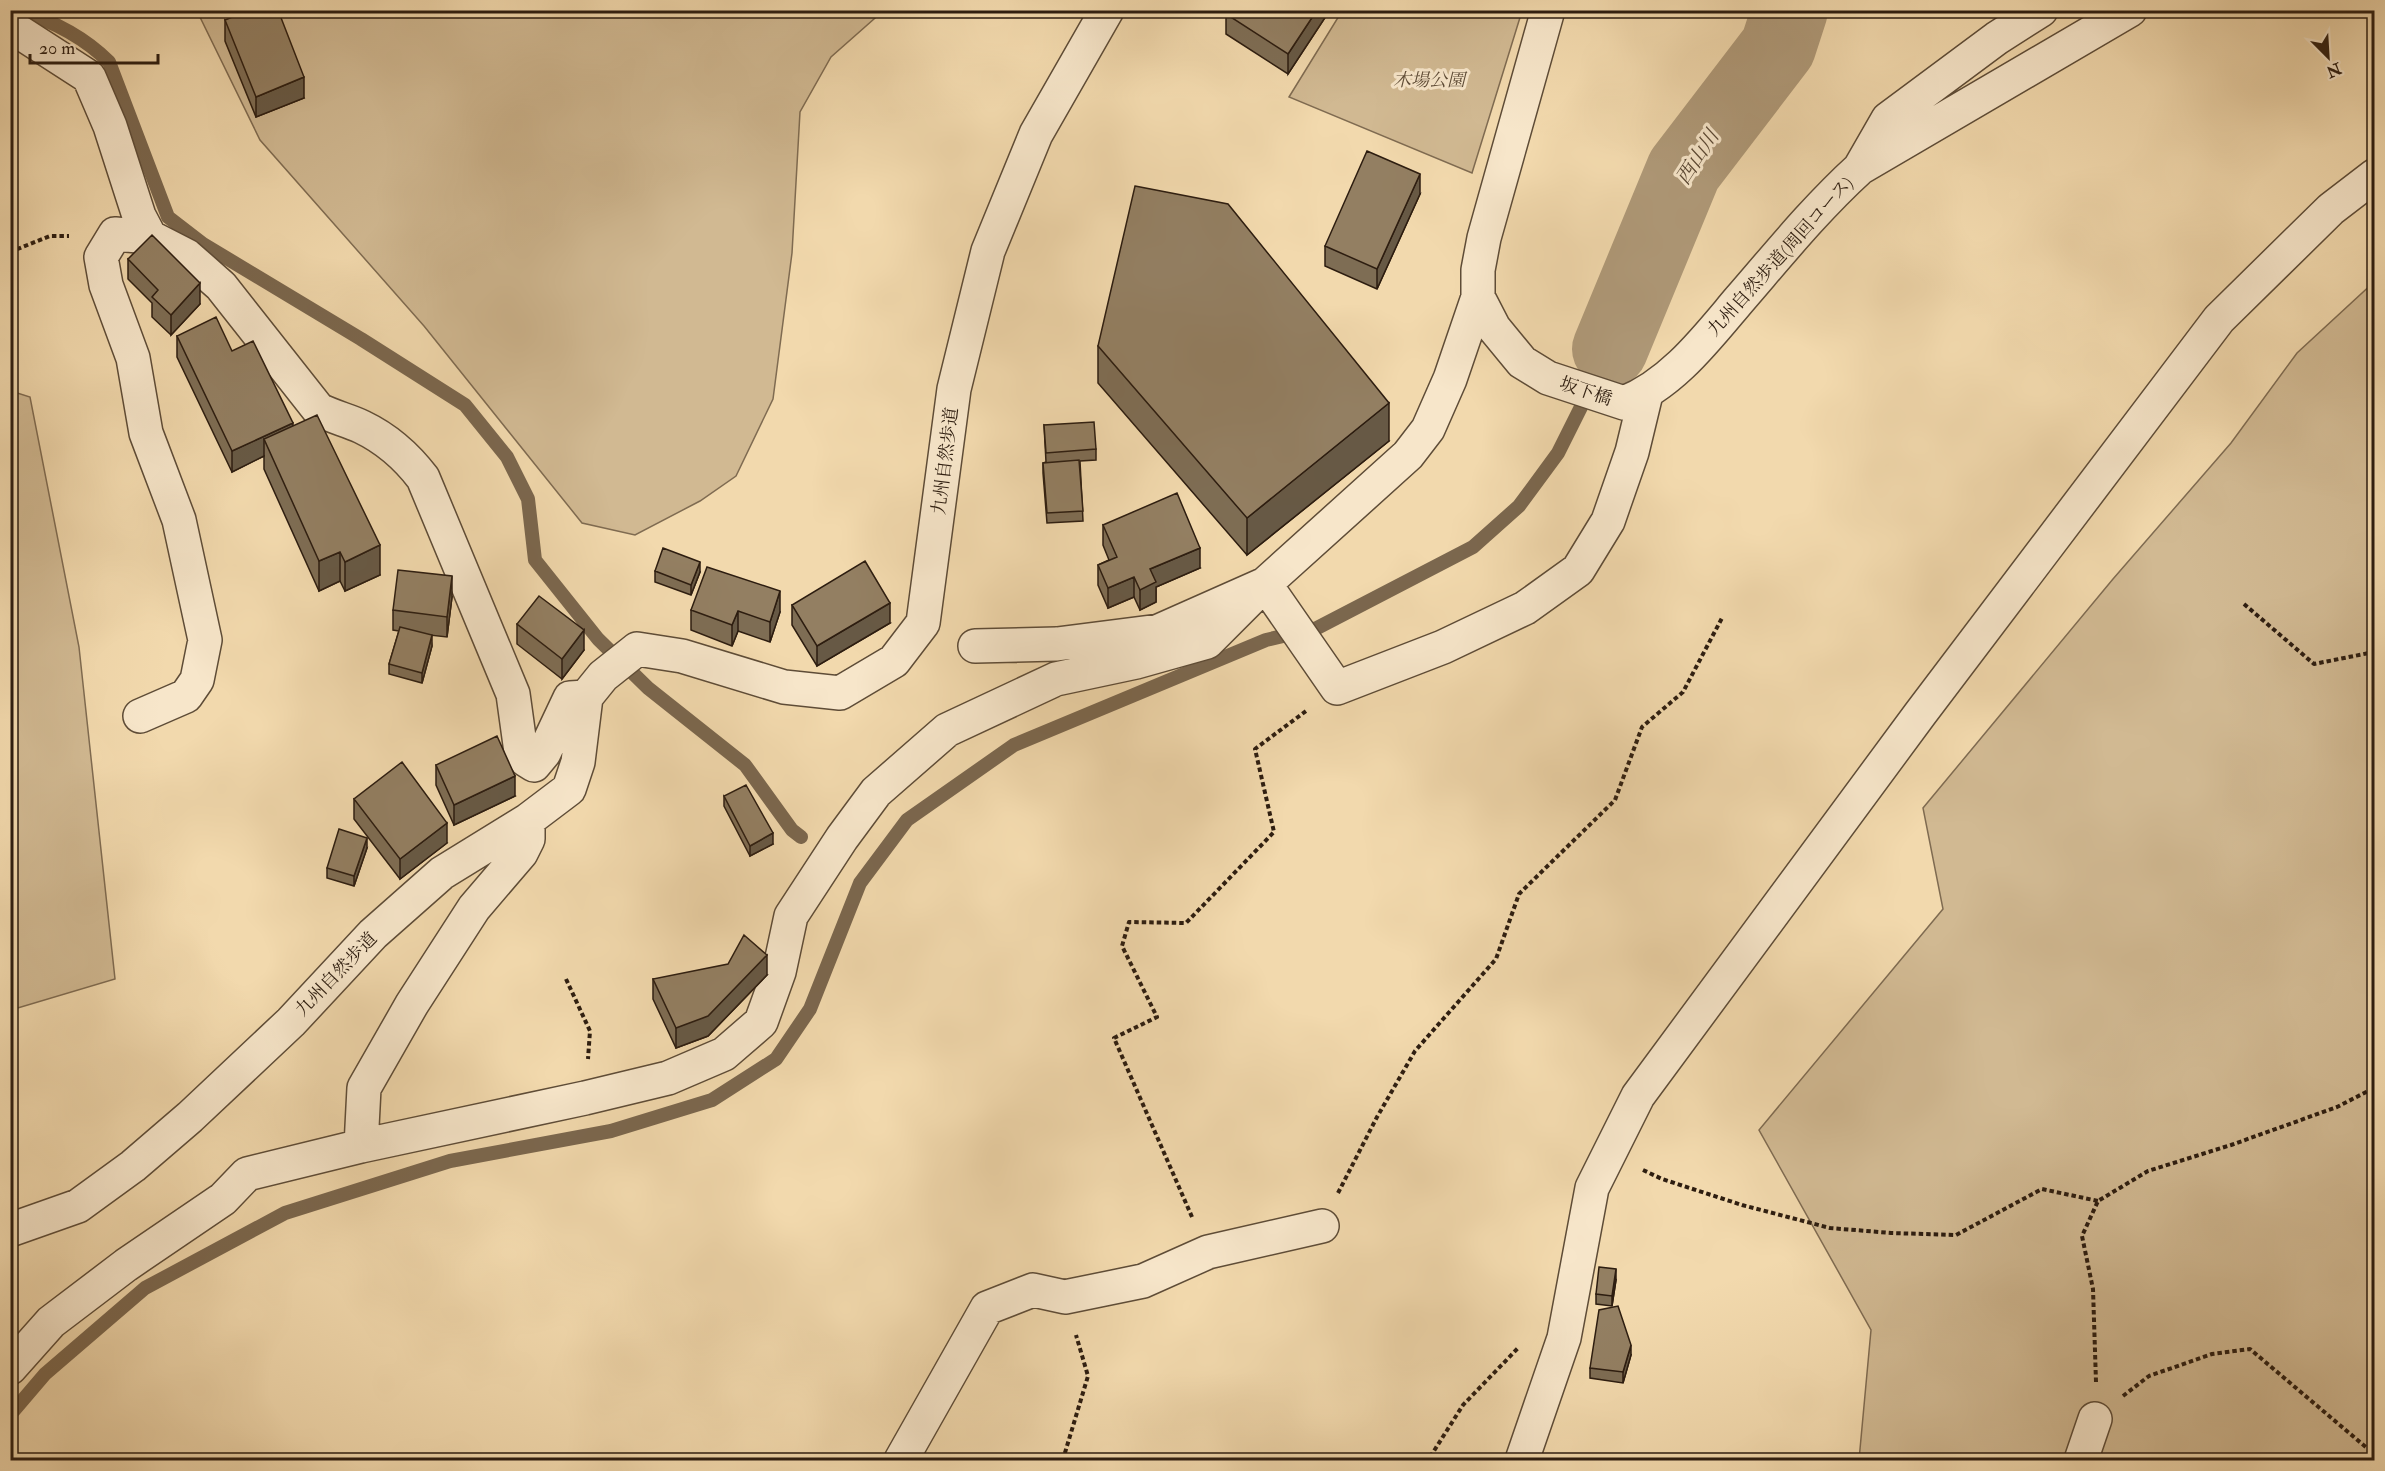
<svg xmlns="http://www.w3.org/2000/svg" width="2385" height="1471" font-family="'IM FELL Double Pica','Noto Serif JP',serif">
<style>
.green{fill:#d1b992;stroke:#7f6b51;stroke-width:1.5}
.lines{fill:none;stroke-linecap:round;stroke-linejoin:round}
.stream{stroke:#7b674e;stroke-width:14}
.river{stroke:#af9978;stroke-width:76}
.minor-casing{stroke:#5e4c37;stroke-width:36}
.path{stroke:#2d1d10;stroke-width:4;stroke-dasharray:4.5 3;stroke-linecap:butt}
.minor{stroke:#f7e6ca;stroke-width:33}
.wall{fill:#7e6d54;stroke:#2d1d10;stroke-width:1.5}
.shaded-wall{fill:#675945;stroke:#2d1d10;stroke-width:1.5}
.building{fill:#937f62;stroke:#2d1d10;stroke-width:1.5}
.labels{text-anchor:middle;stroke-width:6;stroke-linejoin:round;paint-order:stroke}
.park-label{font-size:18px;font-style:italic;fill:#5e4c37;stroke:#f7e6ca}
.street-label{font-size:18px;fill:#2d1d10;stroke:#f7e6ca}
.water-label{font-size:20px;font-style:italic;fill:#5a4834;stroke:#f7e6ca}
</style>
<rect width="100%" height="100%" fill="#f2d9ad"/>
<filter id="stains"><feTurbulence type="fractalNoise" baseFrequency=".00333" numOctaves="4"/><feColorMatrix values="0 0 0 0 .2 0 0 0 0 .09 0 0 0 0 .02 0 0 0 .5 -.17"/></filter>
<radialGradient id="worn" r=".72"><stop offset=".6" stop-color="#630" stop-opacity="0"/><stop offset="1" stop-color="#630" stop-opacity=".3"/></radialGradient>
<path class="green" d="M 197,11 L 883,11 L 831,57 L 800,112 L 792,253 L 773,399 L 736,476 L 700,501 L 635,535 L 582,523 L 424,326 L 260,140 Z
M 1342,11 L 1522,11 L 1472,173 L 1289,97 Z
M 2374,282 L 2374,1460 L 1859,1460 L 1871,1330 L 1759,1130 L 1943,909 L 1923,808 L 2113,579 L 2231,443 L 2297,353 Z
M 11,391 L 30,397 L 79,647 L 115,979 L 11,1010 Z"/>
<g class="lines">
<path class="stream" d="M 18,10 C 53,21 83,36 109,62 L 168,217 L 203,244 L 361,339 L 465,405 L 507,457 L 528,499 L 535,560 L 598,639 L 648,688 L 745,765 L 792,830 L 801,837
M 10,1415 L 45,1374 L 145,1288 L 285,1213 L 450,1161 L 611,1131 L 712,1100 L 776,1059 L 810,1009 L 860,883 L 907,820 L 1014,745 L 1266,640 L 1317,628 L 1473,547 L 1519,506 L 1558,453 L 1610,349"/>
<path class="river" d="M 1610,349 L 1684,170 L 1778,47 L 1790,10"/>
<defs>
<path id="minor" d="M 1548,10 L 1484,238 L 1478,270 L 1478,297 L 1494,328 L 1522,362 L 1548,378 L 1624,403 C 1672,384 1706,339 1739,300 C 1778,255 1815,209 1860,168 L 2130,10
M 10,26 L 89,77 L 110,126 L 139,216 L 150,237 L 187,256 L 221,286 L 318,409 C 332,417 348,420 362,427 C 387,439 407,457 423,478 L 513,694 L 521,752 L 526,760 L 534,765 L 544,753 L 570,698 L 586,697
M 1861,166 L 1888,119 L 1997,38 L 2041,10
M 975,646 L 1057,644 L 1159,631 L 1265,584 L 1408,455 L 1428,429 L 1450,379 L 1478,297
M 140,716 L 186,696 L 197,680 L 205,640 L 179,520 L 146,433 L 133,358 L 106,285 L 101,257 L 115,234 L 150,237
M 361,1146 L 364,1088 L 412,1004 L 474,908 L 521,853 L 528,839 L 528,820
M 10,1230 L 78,1206 L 133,1166 L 190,1117 L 291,1022 L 373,934 L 442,873 L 528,820 L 569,789 L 578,762 L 586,697 L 603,676 L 637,649 L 682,656 L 784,687 L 840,693 L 894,661 L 923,623 L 954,389 L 988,251 L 1036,134 L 1107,10
M 10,1368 L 51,1322 L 126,1265 L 223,1199 L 247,1174 L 361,1146 L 585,1098 L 668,1078 L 724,1054 L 761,1022 L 779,972 L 791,916 L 842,838 L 876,792 L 947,730 L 1056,679 L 1136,662 L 1207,642 L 1265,584 L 1337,688 L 1443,647 L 1525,608 L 1578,570 L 1608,521 L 1632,452 L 1646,394
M 901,1460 L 987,1308 L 1033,1290 L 1065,1297 L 1143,1281 L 1208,1252 L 1322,1226
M 1522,1460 L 1564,1338 L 1592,1188 L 1638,1096 L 1920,714 L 2219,319 L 2331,209 L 2374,176
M 2081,1460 L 2095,1419"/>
</defs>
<use href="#minor" class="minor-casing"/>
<path class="path" d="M 10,252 L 50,236 L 69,236
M 2244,604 L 2314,664 L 2374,652
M 566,979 L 590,1031 L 588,1059
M 1643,1170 L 1662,1179 L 1742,1205 L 1830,1228 L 1891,1233 L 1956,1235 L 2042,1189 L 2098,1201
M 1338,1193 L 1377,1117 L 1415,1051 L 1496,959 L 1519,894 L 1615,800 L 1642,727 L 1683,692 L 1722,618
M 1192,1217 L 1114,1038 L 1157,1017 L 1122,946 L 1129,922 L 1186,923 L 1274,832 L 1255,749 L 1306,711
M 2096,1382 L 2093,1289 L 2082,1236 L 2098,1201 L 2148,1171 L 2231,1145 L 2337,1107 L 2374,1088
M 2123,1396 L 2149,1376 L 2212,1354 L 2250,1349 L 2374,1454
M 1066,1460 L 1064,1456 L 1088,1376 L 1076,1335
M 1423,1460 L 1432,1454 L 1463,1405 L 1519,1347"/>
<use href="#minor" class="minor"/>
</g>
<path class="wall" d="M 1228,10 L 1330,10 L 1288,74 L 1226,34 L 1226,14 Z
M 225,20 L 304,98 L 256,117 L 225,41 Z
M 1420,194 L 1377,289 L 1325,266 L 1325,246 Z
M 128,259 L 200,304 L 171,335 L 152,317 L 152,303 L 128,279 Z
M 177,336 L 232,351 L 293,426 L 380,575 L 345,591 L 340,581 L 319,591 L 264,469 L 264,456 L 232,472 L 177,357 Z
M 1098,346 L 1389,441 L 1247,555 L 1098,383 Z
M 1044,425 L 1096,449 L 1096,460 L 1080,461 L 1083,521 L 1047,523 L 1043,473 L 1043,463 L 1046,462 Z
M 1103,525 L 1200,568 L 1156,587 L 1156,602 L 1140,610 L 1134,597 L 1108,608 L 1098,585 L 1098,565 L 1109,560 L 1103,545 Z
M 655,571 L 700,572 L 691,595 L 655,582 Z
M 452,597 L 447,637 L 430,635 L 432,646 L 422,683 L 389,674 L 389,664 L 399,631 L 393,630 L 393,610 Z
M 792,605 L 890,623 L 817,666 L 792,625 Z
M 691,610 L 780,612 L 770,642 L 738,631 L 732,646 L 691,630 Z
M 517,624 L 584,650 L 562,679 L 517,644 Z
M 436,765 L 515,796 L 454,825 L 436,785 Z
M 724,796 L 773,844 L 750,856 L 724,806 Z
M 354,799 L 447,843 L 400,879 L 354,819 Z
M 367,848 L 354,886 L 327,878 L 327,868 Z
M 767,975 L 708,1036 L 676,1048 L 653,999 L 653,979 Z
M 1616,1280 L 1612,1306 L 1596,1304 L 1596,1294 Z
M 1631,1355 L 1623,1383 L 1590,1378 L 1590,1368 Z"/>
<path class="shaded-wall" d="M 1317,10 L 1330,10 L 1288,74 L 1288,54 Z
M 304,77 L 304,98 L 256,117 L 256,97 Z
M 1420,174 L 1420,194 L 1377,289 L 1377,269 Z
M 200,283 L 200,304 L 171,335 L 171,315 Z
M 1389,403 L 1389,441 L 1247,555 L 1247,518 Z
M 293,423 L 293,443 L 264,439 L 264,456 L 232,472 L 232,451 Z
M 380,545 L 380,575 L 345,591 L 345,562 Z
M 1200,548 L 1200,568 L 1156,587 L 1156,602 L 1140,610 L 1140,590 L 1150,569 Z
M 340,552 L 340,581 L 319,591 L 319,561 Z
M 700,562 L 700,572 L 691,595 L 691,585 Z
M 452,576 L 452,597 L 447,637 L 447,617 Z
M 1134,577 L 1134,597 L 1108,608 L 1108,588 Z
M 780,591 L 780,612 L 770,642 L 770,622 Z
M 890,603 L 890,623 L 817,666 L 817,646 Z
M 738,611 L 738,631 L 732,646 L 732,625 Z
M 584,630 L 584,650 L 562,679 L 562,659 Z
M 432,635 L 432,646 L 422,683 L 422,673 Z
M 515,776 L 515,796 L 454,825 L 454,805 Z
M 447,823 L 447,843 L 400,879 L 400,859 Z
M 773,833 L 773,844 L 750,856 L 750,846 Z
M 367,838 L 367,848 L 354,886 L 354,876 Z
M 767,955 L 767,975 L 708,1036 L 676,1048 L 676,1028 Z
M 1616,1269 L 1616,1280 L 1612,1306 L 1612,1296 Z
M 1631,1345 L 1631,1355 L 1623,1383 L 1623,1372 Z"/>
<path class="building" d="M 250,10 L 278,10 L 304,77 L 256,97 L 225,20 Z
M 1228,10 L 1317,10 L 1288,54 L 1226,14 Z
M 1367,151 L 1420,174 L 1377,269 L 1325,246 Z
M 1135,186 L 1228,204 L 1389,403 L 1247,518 L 1098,346 Z
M 152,235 L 200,283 L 171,315 L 152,297 L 158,290 L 128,259 Z
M 216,317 L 232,351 L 253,341 L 293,423 L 232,451 L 177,336 Z
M 317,415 L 380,545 L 345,562 L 340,552 L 319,561 L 264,439 Z
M 1094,422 L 1096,449 L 1046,453 L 1044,425 Z
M 1079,460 L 1083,511 L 1047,513 L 1043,463 Z
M 1177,493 L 1200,548 L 1150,569 L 1156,582 L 1140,590 L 1134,577 L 1108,588 L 1098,565 L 1117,557 L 1103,525 Z
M 663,548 L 700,562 L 691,585 L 655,571 Z
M 865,561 L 890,603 L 817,646 L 792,605 Z
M 707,567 L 780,591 L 770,622 L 738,611 L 732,625 L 691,610 Z
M 398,570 L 452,576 L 447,617 L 393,610 Z
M 539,596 L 584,630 L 562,659 L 517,624 Z
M 400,627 L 432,635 L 422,673 L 389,664 Z
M 497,736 L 515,776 L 454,805 L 436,765 Z
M 402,762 L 447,823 L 400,859 L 354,799 Z
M 746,785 L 773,833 L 750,846 L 724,796 Z
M 339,829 L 367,838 L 354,876 L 327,868 Z
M 744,935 L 767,955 L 708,1016 L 676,1028 L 653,979 L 728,964 Z
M 1599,1267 L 1616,1269 L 1612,1296 L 1596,1294 Z
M 1618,1306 L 1631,1345 L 1623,1372 L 1590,1368 L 1599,1310 Z
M 900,1454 L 904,1461 L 891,1461 Z
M 781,1457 L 782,1461 L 773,1461 Z"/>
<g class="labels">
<g class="park-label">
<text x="1429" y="86">木場公園</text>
</g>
<g class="street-label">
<text transform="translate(1780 256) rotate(-48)" y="6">九州自然歩道(周回コース)</text>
<text transform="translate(1586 391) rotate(19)" y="6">坂下橋</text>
<text transform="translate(945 461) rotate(-83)" y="6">九州自然歩道</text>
<text transform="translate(336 974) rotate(-46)" y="6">九州自然歩道</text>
</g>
<g class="water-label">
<text transform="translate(1697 157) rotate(-57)" y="7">西山川</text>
</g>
</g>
<rect width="2385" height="1471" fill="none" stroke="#f2d9ad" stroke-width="36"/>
<rect x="12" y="12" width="2361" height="1447" fill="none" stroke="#2d1d10" stroke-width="3"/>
<rect x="18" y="18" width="2349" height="1435" fill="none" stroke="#2d1d10" stroke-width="1.5"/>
<g transform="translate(2328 57) rotate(156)" stroke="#f7e6ca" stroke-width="4.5" paint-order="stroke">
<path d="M0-4.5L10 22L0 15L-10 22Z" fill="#2d1d10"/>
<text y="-9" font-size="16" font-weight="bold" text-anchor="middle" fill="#2d1d10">N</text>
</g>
<path d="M30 54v9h128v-9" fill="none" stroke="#2d1d10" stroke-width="3"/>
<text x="39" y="54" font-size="18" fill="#2d1d10" stroke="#f7e6ca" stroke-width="4.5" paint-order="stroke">20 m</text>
<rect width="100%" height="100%" filter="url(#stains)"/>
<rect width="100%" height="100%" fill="url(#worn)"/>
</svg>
